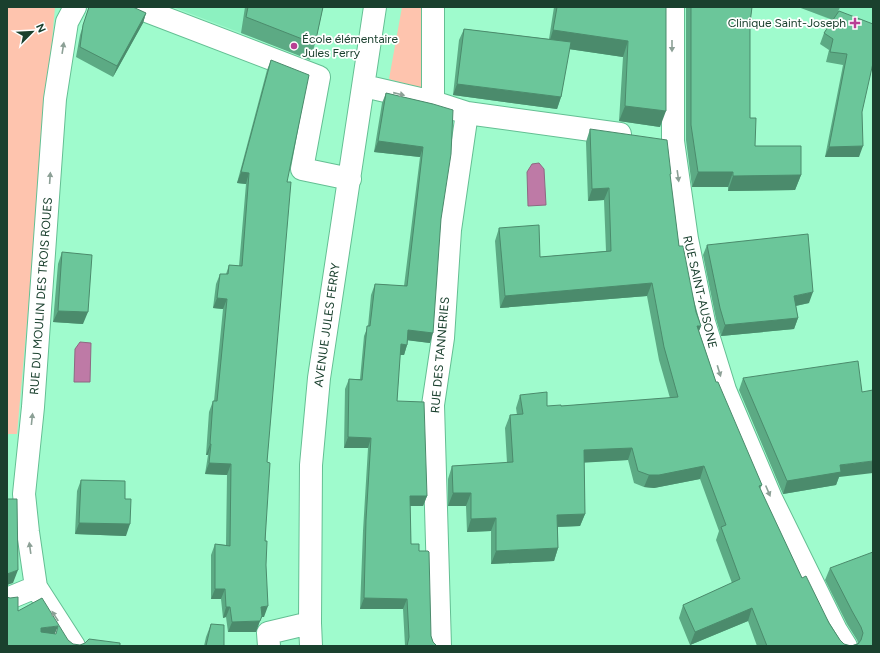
<svg xmlns="http://www.w3.org/2000/svg" width="880" height="653" font-family="Figtree,sans-serif">
<style>
.built{fill:#8cf1c0}
.green{fill:#fec4ae}
.water{fill:#be7aa6;stroke:#8d6982}
.lines{fill:none;stroke-linecap:round;stroke-linejoin:round}
.minor-casing{stroke:#64bf93;stroke-width:24}
.minor{stroke:#fff;stroke-width:22}
.wall{fill:#5caa84}
.shaded-wall{fill:#4b8b6c}
.building{fill:#6bc69a;stroke:#4b8b6c;fill-rule:evenodd}
.oneway{fill:#8ca096}
.poi-dot{fill:#b84094;stroke:#fff;stroke-width:1.5}
.labels{text-anchor:middle;stroke-width:3.5;stroke-linejoin:round;paint-order:stroke}
.poi-label{font-size:12px;fill:#1a402e;stroke:#fff;text-anchor:end}
.street-label{font-size:12px;fill:#1a402e;stroke:#fff}
</style>
<rect width="100%" height="100%" fill="#9ffbcd"/>
<path class="built" d="M 173,7 L 314,7 L 310,59 L 241,33 Z
M 800,7 L 873,7 L 873,39 L 803,8 Z"/>
<path class="green" d="M 7,7 L 55,7 L 17,434 L 7,434 Z
M 402,7 L 421,7 L 423,89 L 389,79 Z"/>
<path class="water" d="M 539,163 L 544,169 L 546,205 L 528,206 L 527,172 L 532,164 Z
M 80,342 L 91,343 L 90,382 L 74,382 L 75,349 Z"/>
<g class="lines">
<defs>
<path id="minor" d="M 136,7 L 319,77 L 302,169 L 350,179
M 673,7 L 673,141 L 687,239 L 704,322 L 725,390 L 771,498 L 836,630 L 846,646
M 364,86 L 433,102 L 467,113 L 620,134
M 433,102 L 433,7
M 7,599 L 36,587
M 74,646 L 36,587 L 28,532 L 24,494 L 33,407 L 55,99 L 67,22 L 75,7
M 269,646 L 268,633 L 310,623
M 311,646 L 310,623 L 311,465 L 319,378 L 375,7
M 440,646 L 433,405 L 443,338 L 450,230 L 467,113"/>
</defs>
<use href="#minor" class="minor-casing"/>
<use href="#minor" class="minor"/>
</g>
<path class="wall" d="M 89,7 L 146,13 L 143,23 L 113,77 L 76,57 L 80,35 Z
M 245,7 L 323,7 L 315,44 L 310,60 L 241,33 Z
M 554,7 L 666,7 L 660,127 L 619,121 L 623,57 L 569,49 L 561,97 L 557,109 L 453,95 L 459,40 L 464,29 L 549,39 Z
M 686,7 L 752,7 L 750,23 L 750,118 L 755,146 L 801,175 L 795,190 L 728,191 L 728,187 L 692,187 L 686,140 Z
M 798,7 L 840,7 L 838,12 L 862,112 L 859,157 L 825,157 L 843,65 L 826,62 L 829,50 L 820,44 L 824,33 L 833,20 Z
M 271,60 L 287,182 L 267,462 L 264,617 L 261,617 L 256,632 L 228,632 L 226,617 L 223,618 L 221,599 L 211,599 L 211,555 L 215,544 L 226,545 L 227,475 L 205,474 L 208,455 L 206,455 L 209,412 L 213,401 L 214,401 L 223,309 L 213,308 L 216,284 L 220,274 L 226,274 L 229,265 L 239,266 L 246,184 L 237,183 L 267,70 Z
M 386,93 L 433,104 L 441,219 L 430,343 L 408,340 L 407,345 L 404,355 L 400,355 L 397,401 L 427,496 L 423,506 L 410,506 L 411,544 L 431,636 L 433,642 L 437,646 L 405,646 L 403,609 L 360,609 L 363,531 L 368,448 L 344,448 L 345,389 L 349,379 L 360,379 L 364,336 L 368,326 L 371,295 L 375,284 L 404,286 L 420,157 L 374,152 L 382,103 Z
M 590,129 L 670,178 L 679,246 L 701,326 L 699,331 L 716,382 L 762,485 L 760,489 L 802,578 L 840,640 L 844,644 L 851,646 L 858,643 L 857,640 L 847,624 L 825,580 L 830,568 L 873,646 L 757,646 L 748,621 L 690,645 L 679,618 L 683,605 L 732,583 L 716,540 L 719,531 L 700,479 L 654,488 L 644,487 L 634,483 L 628,460 L 584,462 L 585,514 L 580,526 L 558,527 L 558,548 L 554,561 L 491,564 L 491,531 L 467,532 L 466,506 L 448,506 L 448,479 L 452,466 L 507,463 L 505,428 L 510,415 L 517,415 L 516,408 L 520,395 L 547,406 L 561,406 L 670,398 L 659,360 L 647,296 L 500,308 L 495,241 L 499,228 L 540,257 L 606,251 L 604,200 L 588,201 L 586,142 Z
M 707,245 L 809,303 L 796,306 L 798,318 L 794,329 L 721,336 L 716,319 L 703,255 Z
M 62,252 L 83,324 L 53,322 L 58,264 Z
M 743,378 L 862,392 L 839,477 L 836,485 L 783,494 L 739,390 Z
M 81,480 L 125,499 L 126,536 L 75,534 L 77,491 Z
M 211,624 L 224,646 L 204,646 L 206,637 Z"/>
<path class="shaded-wall" d="M 146,13 L 143,23 L 113,77 L 117,66 Z
M 553,30 L 628,41 L 623,57 L 548,46 Z
M 457,84 L 561,97 L 557,109 L 453,95 Z
M 625,106 L 666,111 L 660,127 L 619,121 Z
M 378,141 L 423,147 L 420,157 L 374,152 Z
M 863,146 L 859,157 L 825,157 L 829,147 Z
M 241,172 L 249,173 L 246,184 L 237,183 Z
M 698,172 L 733,172 L 728,187 L 692,187 Z
M 801,175 L 795,190 L 728,191 L 733,176 Z
M 609,188 L 604,200 L 588,201 L 592,189 Z
M 652,283 L 647,296 L 500,308 L 505,296 Z
M 813,292 L 809,303 L 790,307 L 794,296 Z
M 217,298 L 227,299 L 223,309 L 213,308 Z
M 58,311 L 88,312 L 83,324 L 53,322 Z
M 798,318 L 794,329 L 721,336 L 725,325 Z
M 697,326 L 701,326 L 696,338 Z
M 408,330 L 433,333 L 430,343 L 405,340 Z
M 401,344 L 407,345 L 404,355 L 397,355 Z
M 348,437 L 371,438 L 368,448 L 344,448 Z
M 210,444 L 211,444 L 208,455 L 206,455 Z
M 632,448 L 628,460 L 579,463 L 584,450 Z
M 873,461 L 873,473 L 839,477 L 836,485 L 783,494 L 787,481 L 840,465 Z
M 209,463 L 231,464 L 227,475 L 205,474 Z
M 704,466 L 700,479 L 654,488 L 644,487 L 649,475 Z
M 453,493 L 471,493 L 466,506 L 448,506 Z
M 410,496 L 427,496 L 423,506 L 407,506 Z
M 585,514 L 580,526 L 553,527 L 557,515 Z
M 496,518 L 491,531 L 467,532 L 471,519 Z
M 79,523 L 130,524 L 126,536 L 75,534 Z
M 558,548 L 554,561 L 491,564 L 496,551 Z
M 18,570 L 13,583 L 7,585 L 7,574 Z
M 215,589 L 225,589 L 221,599 L 211,599 Z
M 364,598 L 407,599 L 403,609 L 360,609 Z
M 268,606 L 264,617 L 258,617 L 261,607 Z
M 226,607 L 230,607 L 226,617 L 223,618 Z
M 752,608 L 748,621 L 690,645 L 695,632 Z
M 260,621 L 256,632 L 228,632 L 232,622 Z
M 58,626 L 53,639 L 36,642 L 41,628 Z"/>
<path class="building" d="M 89,7 L 133,7 L 146,13 L 117,66 L 80,47 L 83,25 Z
M 248,7 L 323,7 L 315,44 L 246,17 Z
M 557,7 L 666,7 L 666,111 L 625,106 L 628,41 L 553,30 Z
M 691,7 L 752,7 L 750,23 L 750,118 L 756,118 L 755,146 L 801,146 L 801,175 L 733,176 L 733,172 L 698,172 L 691,125 Z
M 839,11 L 873,24 L 873,63 L 862,112 L 863,146 L 829,147 L 847,54 L 830,52 L 833,39 L 824,33 Z
M 464,29 L 571,42 L 561,97 L 457,84 Z
M 271,60 L 309,75 L 287,182 L 291,182 L 267,462 L 270,463 L 265,541 L 267,541 L 266,565 L 268,606 L 261,607 L 262,616 L 260,621 L 232,622 L 230,607 L 226,607 L 225,589 L 215,589 L 215,544 L 230,546 L 231,464 L 209,463 L 211,444 L 210,444 L 213,401 L 217,401 L 227,299 L 217,298 L 220,274 L 228,274 L 229,265 L 242,266 L 249,173 L 241,172 Z
M 386,93 L 433,104 L 453,110 L 451,154 L 441,219 L 433,333 L 408,330 L 407,345 L 401,344 L 397,401 L 424,402 L 427,496 L 410,496 L 411,544 L 419,544 L 419,551 L 428,551 L 429,552 L 431,636 L 433,642 L 437,646 L 407,646 L 409,637 L 407,599 L 364,598 L 366,520 L 371,438 L 348,437 L 349,379 L 362,380 L 367,326 L 370,326 L 375,284 L 407,286 L 423,147 L 378,141 Z
M 590,129 L 667,140 L 671,174 L 670,174 L 679,246 L 683,246 L 696,312 L 701,326 L 697,326 L 716,382 L 718,382 L 762,485 L 759,486 L 802,578 L 806,576 L 829,623 L 840,640 L 844,644 L 851,646 L 858,644 L 861,640 L 863,633 L 861,627 L 852,611 L 830,568 L 873,552 L 873,646 L 767,646 L 752,608 L 695,632 L 683,605 L 740,579 L 721,527 L 726,525 L 704,466 L 659,475 L 649,475 L 638,471 L 632,448 L 584,450 L 585,514 L 557,515 L 558,548 L 496,551 L 496,518 L 471,519 L 471,493 L 453,493 L 452,466 L 513,462 L 510,415 L 523,414 L 520,395 L 547,392 L 547,406 L 561,405 L 561,406 L 678,397 L 664,347 L 652,283 L 505,296 L 499,228 L 539,225 L 540,257 L 611,251 L 609,188 L 592,189 Z
M 808,234 L 813,292 L 794,296 L 798,318 L 725,325 L 720,308 L 707,245 Z
M 62,252 L 92,255 L 88,312 L 58,311 Z
M 858,361 L 862,392 L 873,390 L 873,461 L 840,465 L 841,472 L 787,481 L 743,378 Z
M 81,480 L 125,481 L 125,499 L 131,499 L 130,524 L 79,523 Z
M 7,499 L 17,499 L 18,570 L 7,574 Z
M 7,597 L 10,598 L 18,597 L 18,611 L 42,598 L 68,640 L 73,644 L 80,645 L 85,643 L 89,639 L 120,643 L 120,646 L 7,646 ZM 58,626 L 56,634 L 41,632 L 41,628 Z
M 211,624 L 224,625 L 224,646 L 206,646 Z"/>
<defs><path id="oneway-solid" d="M-6-.8H1V-3.2L6.5 0L1 3.2V.8H-6Z"/></defs>
<g class="oneway">
<use href="#oneway-solid" transform="translate(672 46) rotate(90)"/>
<use href="#oneway-solid" transform="translate(63 48) rotate(-81)"/>
<use href="#oneway-solid" transform="translate(399 94) rotate(13)"/>
<use href="#oneway-solid" transform="translate(678 176) rotate(82)"/>
<use href="#oneway-solid" transform="translate(50 178) rotate(-86)"/>
<use href="#oneway-solid" transform="translate(719 371) rotate(73)"/>
<use href="#oneway-solid" transform="translate(32 419) rotate(-84)"/>
<use href="#oneway-solid" transform="translate(768 491) rotate(67)"/>
<use href="#oneway-solid" transform="translate(30 548) rotate(-98)"/>
<use href="#oneway-solid" transform="translate(55 616) rotate(-123)"/>
</g>
<g class="poi-dot">
<path d="M853 17h4v4h4v4h-4v4h-4v-4h-4v-4h4z"/>
<circle cx="294" cy="46" r="4"/>
</g>
<g class="labels">
<g class="poi-label">
<text x="846" y="27">Clinique Saint-Joseph</text>
<text x="302" y="43" text-anchor="start">École élémentaire<tspan x="302" dy="14">Jules Ferry</tspan></text>
</g>
<g class="street-label">
<text transform="translate(700 292) rotate(77)" y="4">RUE SAINT-AUSONE</text>
<text transform="translate(41 296) rotate(-86)" y="4">RUE DU MOULIN DES TROIS ROUES</text>
<text transform="translate(327 325) rotate(-82)" y="4">AVENUE JULES FERRY</text>
<text transform="translate(440 355) rotate(-85)" y="4">RUE DES TANNERIES</text>
</g>
</g>
<rect width="880" height="653" fill="none" stroke="#1a402e" stroke-width="16"/>
<g transform="translate(32 32) rotate(66)" stroke="#ffffff" stroke-width="3" paint-order="stroke">
<path d="M0-3L7 15L0 10L-7 15Z" fill="#1a402e"/>
<text y="-6" font-size="11" font-weight="bold" text-anchor="middle" fill="#1a402e">N</text>
</g>
</svg>
